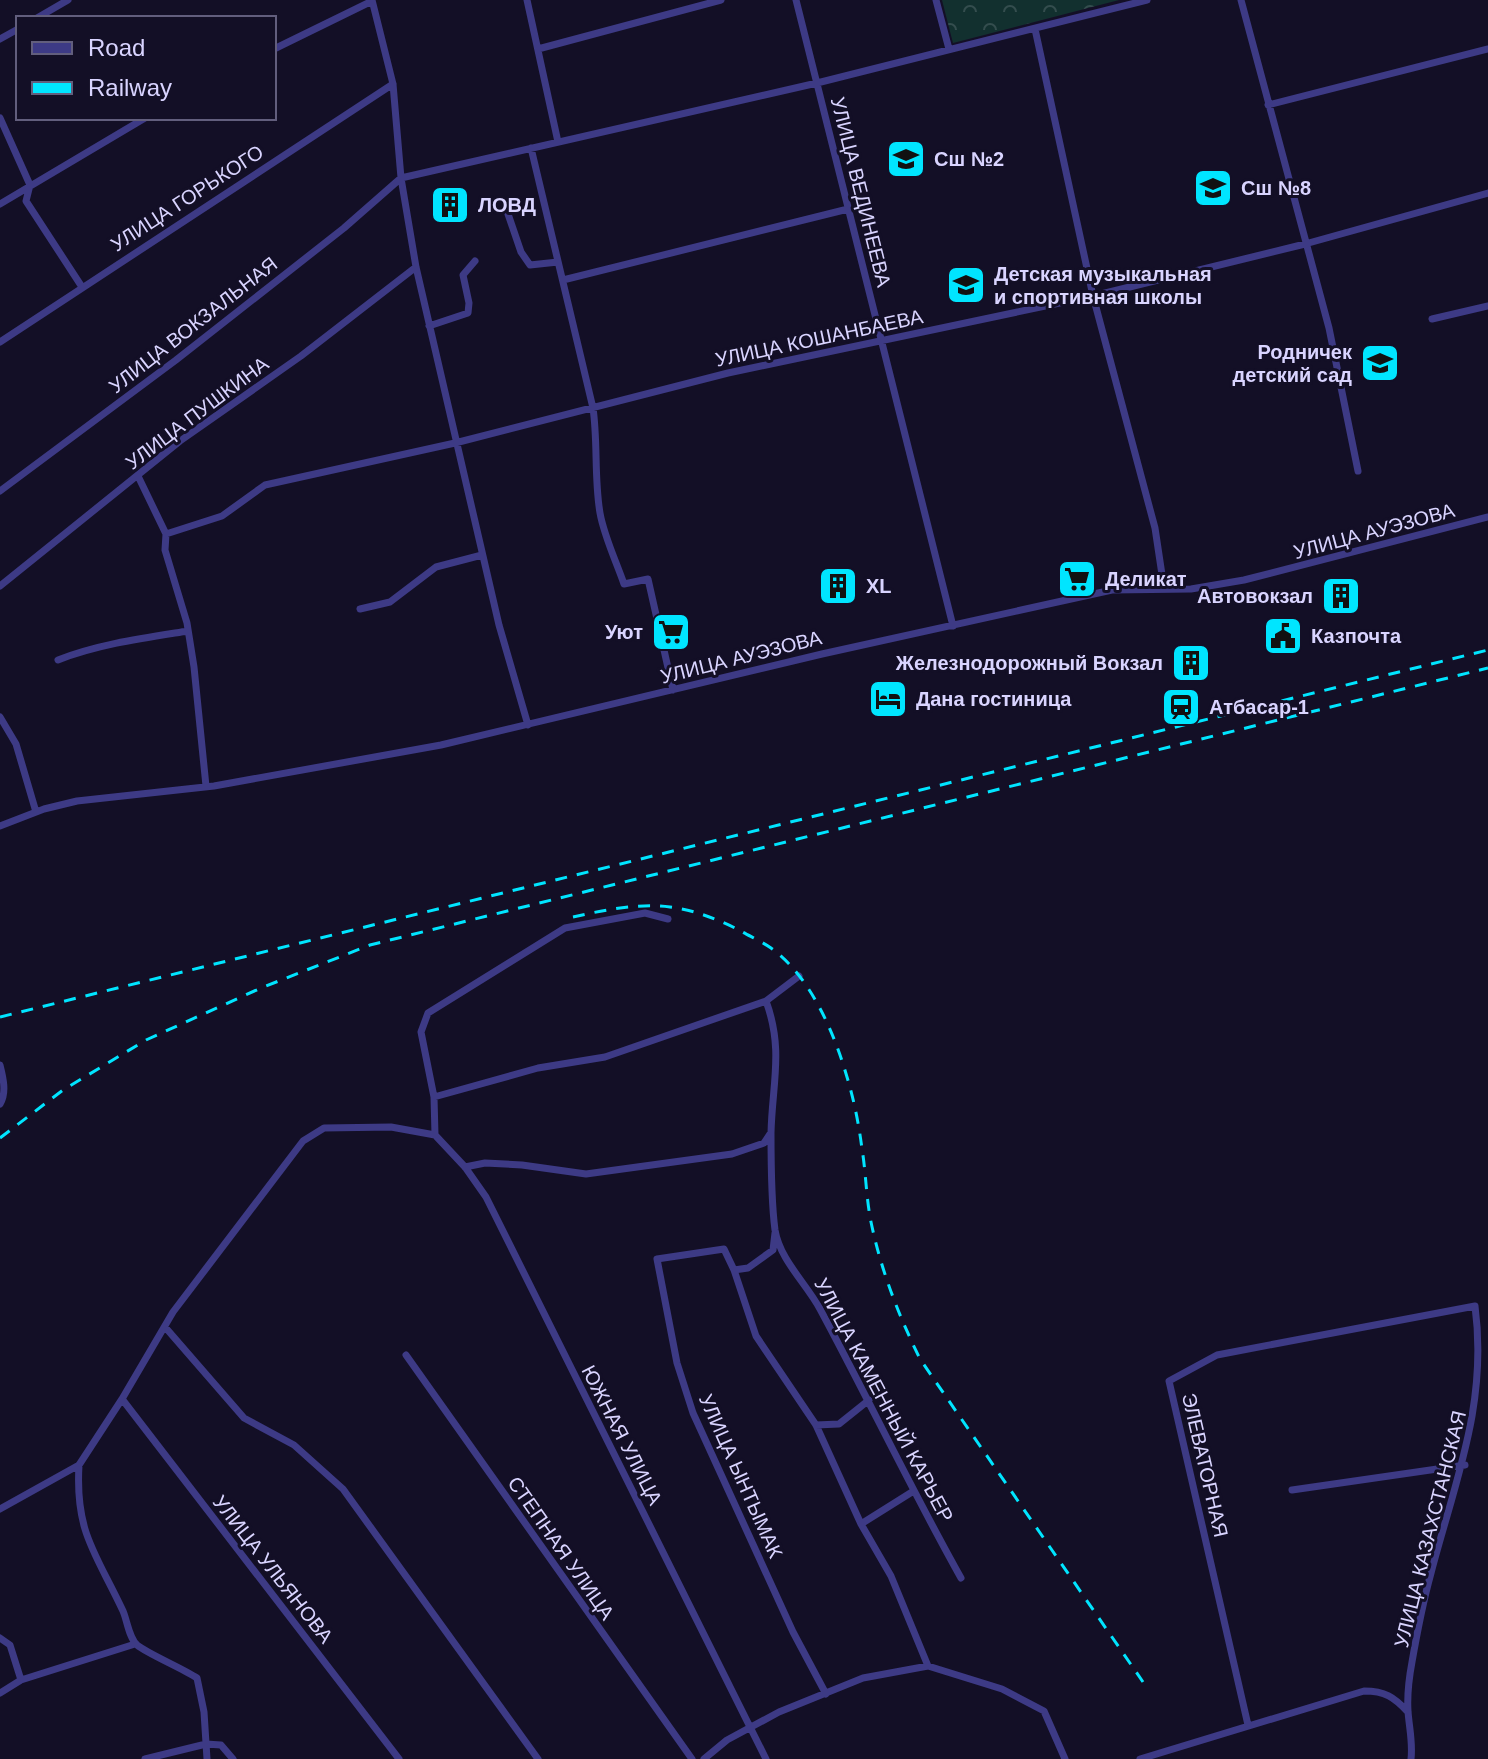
<svg xmlns="http://www.w3.org/2000/svg" width="1488" height="1759" font-family="Arial,sans-serif">
<style>
.park{fill:url(#park-crowns)}
.lines{fill:none;stroke-linecap:round;stroke-linejoin:round}
.street{stroke:#3d3a85;stroke-width:7}
.rail{stroke:#00e5ff;stroke-width:3;stroke-dasharray:12 10;stroke-linecap:butt}
.labels{text-anchor:middle;stroke-width:6;stroke-linejoin:round;paint-order:stroke}
.poi-label{font-size:20px;font-weight:bold;fill:#d9d4ff;stroke:#130f26;text-anchor:start}
.street-label{font-size:20px;fill:#d9d4ff;stroke:#130f26}
</style>
<defs>
<pattern id="park-crowns" width="20" height="18" patternUnits="userSpaceOnUse" patternTransform="scale(2)"><rect width="20" height="18" fill="#12302f"/><path d="M2 6a3 3 0 1 1 6 0M12 15a3 3 0 1 1 6 0" fill="none" stroke="#344d4e"/></pattern>
</defs>
<rect width="100%" height="100%" fill="#130f26"/>
<path class="park" d="M 942,0 L 1119,0 L 953,43 Z"/>
<g class="lines">
<path class="street" d="M 372,0 L 393,84 L 401,178 L 416,267 L 499,625 L 528,725
M 527,0 L 558,142
M 796,0 L 953,626
M 936,0 L 949,49
M 1241,0 L 1329,328 L 1358,471
M 37,18 L 68,0
M 1035,29 L 1093,296 L 1155,528 L 1164,588
M 0,39 L 18,29
M 274,49 L 372,1
M 538,49 L 721,0
M 1268,105 L 1488,49
M 0,118 L 30,185 L 26,201 L 82,287
M 531,148 L 593,408 C 598,443 594,478 600,513 C 604,536 616,561 624,584 L 648,579 L 673,690
M 0,204 L 145,118
M 508,214 L 521,252 L 530,265 L 558,262
M 563,280 L 848,209
M 1432,319 L 1488,306
M 429,326 L 468,313 L 469,303 L 463,275 L 475,261
M 0,342 L 393,84
M 138,476 L 166,534 L 165,550 L 187,623 L 194,667 L 206,786
M 0,491 L 176,360 L 344,228 L 401,178 L 817,83 L 1147,0
M 166,534 L 222,516 L 265,485 L 455,443 L 728,373 L 1093,296 L 1305,244 L 1488,193
M 0,586 L 180,441 L 301,356 L 416,267
M 360,609 L 390,602 L 436,567 L 482,555
M 58,660 C 99,644 144,638 188,631
M 0,717 L 16,744 L 36,812
M 0,826 L 44,809 L 77,801 L 214,786 L 441,745 L 822,654 L 1112,590 L 1191,589 L 1244,580 L 1488,517
M 766,1001 C 784,1050 772,1085 771,1133 C 771,1164 771,1200 775,1230 C 780,1260 806,1283 820,1309 C 868,1398 911,1489 961,1578
M 0,1065 C 3,1077 7,1093 0,1104
M 434,1097 L 421,1032 L 428,1013 L 565,928 L 645,913 L 668,919
M 435,1135 L 465,1167 L 486,1197 L 766,1759
M 435,1135 L 434,1097 L 538,1068 L 605,1057 L 766,1001 L 799,976
M 465,1167 L 485,1163 L 522,1165 L 586,1174 L 732,1154 L 764,1143 L 770,1134
M 734,1270 L 748,1268 L 773,1250 L 775,1233
M 165,1327 L 244,1418 L 294,1445 L 343,1489 L 538,1759
M 406,1355 L 692,1759
M 122,1399 L 399,1759
M 816,1425 L 839,1424 L 869,1400
M 79,1465 C 75,1533 96,1553 123,1611 C 127,1620 129,1638 137,1645 C 148,1654 182,1668 197,1678 L 204,1712 L 207,1759
M 1292,1490 L 1465,1465
M 0,1509 L 79,1465 L 122,1399 L 173,1312 L 303,1141 L 324,1128 L 391,1127 L 435,1135
M 861,1524 L 912,1492
M 0,1638 L 10,1645 L 21,1680 L 135,1644
M 0,1693 L 21,1680
M 826,1694 L 793,1632 L 693,1413 L 677,1363 L 657,1259 L 724,1249 L 734,1270 L 756,1336 L 816,1425 L 861,1524 L 891,1576 L 928,1666
M 1248,1725 L 1169,1381 L 1217,1355 L 1475,1306 C 1488,1404 1455,1481 1431,1573 C 1423,1602 1417,1633 1412,1662 C 1409,1678 1407,1695 1408,1711 C 1409,1727 1413,1742 1411,1759
M 145,1759 L 206,1744 L 221,1745 L 233,1759
M 704,1759 L 727,1740 L 779,1712 L 863,1678 L 928,1666 L 1002,1689 L 1044,1711 L 1065,1759
M 1140,1759 L 1364,1691 C 1385,1691 1394,1697 1408,1712"/>
<path class="rail" d="M 573,917 C 604,910 638,903 670,907 C 694,910 717,919 739,930 C 749,936 761,941 771,948 C 810,976 834,1032 847,1077 C 854,1100 859,1125 862,1149 C 866,1173 866,1197 871,1222 C 881,1270 898,1314 920,1359 L 1143,1682
M 0,1017 L 1488,650
M 0,1138 L 63,1090 L 146,1040 L 261,988 L 370,945 L 1488,668"/>
</g>
<defs>
<symbol id="school-square" viewBox="-11 -11 22 22"><rect x="-9" y="-9" width="18" height="18" rx="4" fill="#00e5ff" stroke="#130f26"/><path d="M0-5L7-2L0 1L-7-2ZM-4 1L0 2.5L4 1V4Q0 6-4 4Z" fill="#111"/></symbol>
<symbol id="building-square" viewBox="-11 -11 22 22"><rect x="-9" y="-9" width="18" height="18" rx="4" fill="#00e5ff" stroke="#130f26"/><path d="M-4-6H4V6H1V3H-1V6H-4ZM-2.5-4.3h1.7v1.8h-1.7ZM.8-4.3h1.7v1.8H.8ZM-2.5-1h1.7V.8h-1.7ZM.8-1h1.7V.8H.8Z" fill="#111"/></symbol>
<symbol id="supermarket-square" viewBox="-11 -11 22 22"><rect x="-9" y="-9" width="18" height="18" rx="4" fill="#00e5ff" stroke="#130f26"/><path d="M-6-5.5h2.5l.6 2H6L4.5 2H-2.5L-4.4-4H-6ZM-1.5 3.2a1.3 1.3 0 1 0 .1 0ZM3 3.2a1.3 1.3 0 1 0 .1 0Z" fill="#111"/></symbol>
<symbol id="civic-square" viewBox="-11 -11 22 22"><rect x="-9" y="-9" width="18" height="18" rx="4" fill="#00e5ff" stroke="#130f26"/><path d="M-.6-6.5H3V-4.5H.6V-3L4-1V1h2V6H-6V1h2V-1L-.6-3ZM-1.2 2.5V6h2.4V2.5Z" fill="#111"/></symbol>
<symbol id="hotel-square" viewBox="-11 -11 22 22"><rect x="-9" y="-9" width="18" height="18" rx="4" fill="#00e5ff" stroke="#130f26"/><path d="M-6-4.5h1.5V1H6V5H4.5V3h-9V5H-6ZM-4 0a1.8 1.8 0 1 1 3.6 0ZM.5 0V-2.5h3Q6-2.5 6 0Z" fill="#111"/></symbol>
<symbol id="station-square" viewBox="-11 -11 22 22"><rect x="-9" y="-9" width="18" height="18" rx="4" fill="#00e5ff" stroke="#130f26"/><path d="M-3-6H3Q5-6 5-4V2Q5 4 3 4L4.5 6H3L1.5 4h-3L-3 6H-4.5L-3 4Q-5 4-5 2V-4Q-5-6-3-6ZM-3.5-4v3h7v-3ZM-3.5 1v1.5H-2V1ZM2 1v1.5H3.5V1Z" fill="#111"/></symbol>
</defs>
<g fill-rule="evenodd">
<use href="#school-square" x="884" y="137" width="44" height="44"/>
<use href="#school-square" x="1191" y="166" width="44" height="44"/>
<use href="#building-square" x="428" y="183" width="44" height="44"/>
<use href="#school-square" x="944" y="263" width="44" height="44"/>
<use href="#school-square" x="1358" y="341" width="44" height="44"/>
<use href="#supermarket-square" x="1055" y="557" width="44" height="44"/>
<use href="#building-square" x="816" y="564" width="44" height="44"/>
<use href="#building-square" x="1319" y="574" width="44" height="44"/>
<use href="#supermarket-square" x="649" y="610" width="44" height="44"/>
<use href="#civic-square" x="1261" y="614" width="44" height="44"/>
<use href="#building-square" x="1169" y="641" width="44" height="44"/>
<use href="#hotel-square" x="866" y="677" width="44" height="44"/>
<use href="#station-square" x="1159" y="685" width="44" height="44"/>
</g>
<g class="labels">
<g class="poi-label">
<text x="934" y="166">Сш №2</text>
<text x="1241" y="195">Сш №8</text>
<text x="478" y="212">ЛОВД</text>
<text x="994" y="281">Детская музыкальная<tspan x="994" dy="23">и спортивная школы</tspan></text>
<text x="1352" y="359" text-anchor="end">Родничек<tspan x="1352" dy="23">детский сад</tspan></text>
<text x="1105" y="586">Деликат</text>
<text x="866" y="593">XL</text>
<text x="1313" y="603" text-anchor="end">Автовокзал</text>
<text x="643" y="639" text-anchor="end">Уют</text>
<text x="1311" y="643">Казпочта</text>
<text x="1163" y="670" text-anchor="end">Железнодорожный Вокзал</text>
<text x="916" y="706">Дана гостиница</text>
<text x="1209" y="714">Атбасар-1</text>
</g>
<g class="street-label">
<text transform="translate(861 192) rotate(76)" y="7">УЛИЦА ВЕДИНЕЕВА</text>
<text transform="translate(187 198) rotate(-33)" y="7">УЛИЦА ГОРЬКОГО</text>
<text transform="translate(193 325) rotate(-38)" y="7">УЛИЦА ВОКЗАЛЬНАЯ</text>
<text transform="translate(819 338) rotate(-12)" y="7">УЛИЦА КОШАНБАЕВА</text>
<text transform="translate(197 413) rotate(-37)" y="7">УЛИЦА ПУШКИНА</text>
<text transform="translate(1374 531) rotate(-15)" y="7">УЛИЦА АУЭЗОВА</text>
<text transform="translate(741 657) rotate(-14)" y="7">УЛИЦА АУЭЗОВА</text>
<text transform="translate(884 1400) rotate(62)" y="7">УЛИЦА КАМЕННЫЙ КАРЬЕР</text>
<text transform="translate(622 1435) rotate(63)" y="7">ЮЖНАЯ УЛИЦА</text>
<text transform="translate(1205 1465) rotate(77)" y="7">ЭЛЕВАТОРНАЯ</text>
<text transform="translate(741 1476) rotate(66)" y="7">УЛИЦА ЫНТЫМАК</text>
<text transform="translate(1430 1529) rotate(-76)" y="7">УЛИЦА КАЗАХСТАНСКАЯ</text>
<text transform="translate(561 1548) rotate(55)" y="7">СТЕПНАЯ УЛИЦА</text>
<text transform="translate(273 1569) rotate(52)" y="7">УЛИЦА УЛЬЯНОВА</text>
</g>
</g>
<rect x="16" y="16" width="260" height="104" fill="#130f26" stroke="#625e7d" stroke-width="2"/>
<rect x="32" y="42" width="40" height="12" fill="#3d3a85" stroke="#625e7d" stroke-width="2"/>
<text x="88" y="56" font-size="24" fill="#d9d4ff">Road</text>
<rect x="32" y="82" width="40" height="12" fill="#00e5ff" stroke="#625e7d" stroke-width="2"/>
<text x="88" y="96" font-size="24" fill="#d9d4ff">Railway</text>
</svg>
